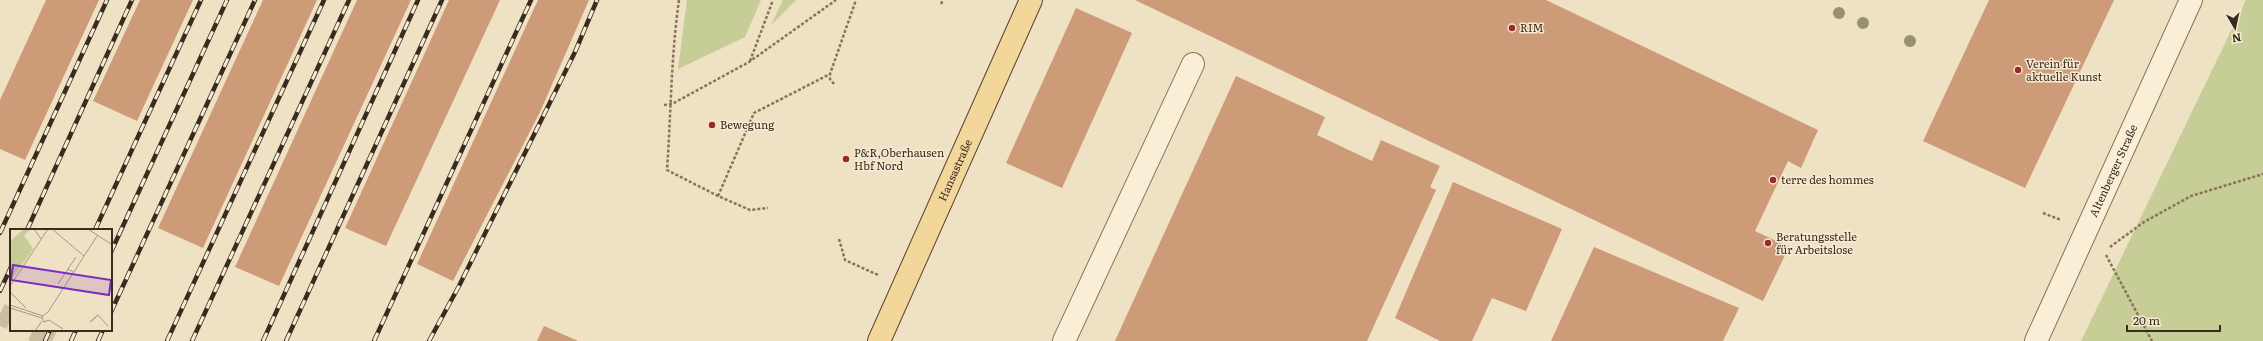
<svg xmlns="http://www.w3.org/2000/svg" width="2263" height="341" font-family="Literata,serif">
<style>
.green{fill:#c7cd96}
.building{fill:#cd9b78}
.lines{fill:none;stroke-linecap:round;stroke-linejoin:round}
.minor-tunnel{stroke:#cbbda2;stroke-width:22;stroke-dasharray:22 11;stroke-linecap:butt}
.minor-casing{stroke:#897259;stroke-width:24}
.major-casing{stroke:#57412e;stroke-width:24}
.path{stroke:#897259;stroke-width:2.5;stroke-dasharray:3 2;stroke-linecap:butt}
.minor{stroke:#f9eed6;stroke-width:22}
.major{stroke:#f2d69a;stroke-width:22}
.rail-casing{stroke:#392b1e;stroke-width:4.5}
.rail{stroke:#f6ebd2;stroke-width:3;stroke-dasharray:9;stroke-linecap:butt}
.tree{fill:#94946c}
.poi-dot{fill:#99292a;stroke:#f6ebd2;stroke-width:1.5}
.labels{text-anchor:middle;stroke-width:3;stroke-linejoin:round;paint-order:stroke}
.poi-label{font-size:11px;fill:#392b1e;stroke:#f6ebd2;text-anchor:start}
.street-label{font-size:11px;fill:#392b1e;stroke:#f6ebd2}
.inset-road{fill:none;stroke:#a69881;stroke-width:1}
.view{fill:#7b2cbf;fill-opacity:0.15;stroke:#7b2cbf;stroke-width:2}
.inset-edge{fill:none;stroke:#392b1e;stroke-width:2}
</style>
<rect width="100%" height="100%" fill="#efe1c3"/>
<path class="green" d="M 687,0 L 761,0 L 745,37 L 678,69 Z
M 783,0 L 796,0 L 771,25 Z
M 2246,0 L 2263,0 L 2263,341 L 2081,341 Z"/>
<path class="building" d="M 46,0 L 99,0 L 25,160 L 0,149 L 0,100 Z
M 140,0 L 193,0 L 137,121 L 93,101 Z
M 263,0 L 317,0 L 203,248 L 158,228 Z
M 357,0 L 411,0 L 279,286 L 235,267 Z
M 449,0 L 500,0 L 386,246 L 345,228 Z
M 538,0 L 589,0 L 540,112 L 453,281 L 417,264 Z
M 1135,0 L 1546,0 L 1818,130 L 1801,168 L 1788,161 L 1755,231 L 1789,247 L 1763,301 Z
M 1989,0 L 2114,0 L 2025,188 L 1923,141 Z
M 1076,8 L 1132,33 L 1062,188 L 1006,163 Z
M 1236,76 L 1325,117 L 1317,135 L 1372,161 L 1381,140 L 1440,166 L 1430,187 L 1436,190 L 1367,341 L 1115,341 Z
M 1453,182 L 1562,229 L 1526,311 L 1492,298 L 1472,341 L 1440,341 L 1395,318 Z
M 1594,247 L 1739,308 L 1723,341 L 1551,341 Z
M 544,326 L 578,341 L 537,341 Z"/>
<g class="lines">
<path class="minor-tunnel" d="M 0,314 L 11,319
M 33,330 L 56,341"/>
<defs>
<g id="minor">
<path d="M 1064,341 L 1193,64"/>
<path id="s1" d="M 2036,341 L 2191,0"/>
</g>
<g id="major">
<path id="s2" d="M 879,341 L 1031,0"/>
</g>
</defs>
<use href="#minor" class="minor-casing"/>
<use href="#major" class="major-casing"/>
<path class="path" d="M 679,0 C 671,56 671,113 667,170 L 718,196 L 750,210 L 768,208
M 941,4 L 943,0
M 750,61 L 773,0
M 834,84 L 830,79 L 830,74 L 856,0
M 664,105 L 672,104 L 749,62 L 836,0
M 718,196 L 754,113 L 830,74
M 2043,213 L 2061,220
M 839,239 L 845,260 L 878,275
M 2110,247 L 2144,222 L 2191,196 L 2263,174
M 2106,255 L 2152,341"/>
<use href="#minor" class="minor"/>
<use href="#major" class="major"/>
<defs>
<path id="rail" d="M 27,230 L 132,0
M 95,230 L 201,0
M 0,233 L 107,0
M 111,252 L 227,0
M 0,291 L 11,267
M 111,312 L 255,0
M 45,341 L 50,330
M 71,341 L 76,330
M 98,341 L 103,330
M 167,341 L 324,0
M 192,341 L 349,0
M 263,341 L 418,0
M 286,341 L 442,0
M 374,341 L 531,0
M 429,341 L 459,286 L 575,52 L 597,0"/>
</defs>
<use href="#rail" class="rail-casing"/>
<use href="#rail" class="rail"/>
</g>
<g class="tree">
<circle cx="1839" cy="13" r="6"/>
<circle cx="1863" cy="23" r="6"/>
<circle cx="1910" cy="41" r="6"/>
</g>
<g class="poi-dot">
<circle cx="1512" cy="28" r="4"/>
<circle cx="2018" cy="70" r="4"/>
<circle cx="712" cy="125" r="4"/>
<circle cx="846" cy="159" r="4"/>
<circle cx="1773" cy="180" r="4"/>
<circle cx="1768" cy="243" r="4"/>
</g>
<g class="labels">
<g class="poi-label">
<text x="1520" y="32">RIM</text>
<text x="2026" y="68">Verein für<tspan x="2026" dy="13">aktuelle Kunst</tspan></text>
<text x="720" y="129">Bewegung</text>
<text x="854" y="157">P&amp;R,Oberhausen<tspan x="854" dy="13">Hbf Nord</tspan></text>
<text x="1781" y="184">terre des hommes</text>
<text x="1776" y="241">Beratungsstelle<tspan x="1776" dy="13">für Arbeitslose</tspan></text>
</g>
<g class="street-label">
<text dy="4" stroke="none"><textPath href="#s1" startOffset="187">Altenberger Straße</textPath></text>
<text dy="4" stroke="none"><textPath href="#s2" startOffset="187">Hansastraße</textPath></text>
</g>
</g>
<g transform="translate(10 229)">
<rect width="102" height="102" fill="#efe1c3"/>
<path d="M 14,0 L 21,0 L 14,6 L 23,20 L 0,53 L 0,12 Z" fill="#c7cd96"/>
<path class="inset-road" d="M 24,0 L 31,10M 42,0 L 74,27M 78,0 L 101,15M 63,43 L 58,40 L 66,28M 48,55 L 58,40M 0,57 L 38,0M 0,63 L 16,79M 0,76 L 33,87M 0,79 L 32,89M 87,87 L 80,93 L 88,86 L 98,97M 53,100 L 39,91 L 34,93 L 32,88 L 38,83 L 87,7M 25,102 L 32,92"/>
<path class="view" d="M 3,36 L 101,51 L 99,66 L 1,51 Z"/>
<rect width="102" height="102" class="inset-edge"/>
</g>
<g transform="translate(2235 28) rotate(171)" stroke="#f6ebd2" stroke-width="3" paint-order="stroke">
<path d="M0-3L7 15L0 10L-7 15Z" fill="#392b1e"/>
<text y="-6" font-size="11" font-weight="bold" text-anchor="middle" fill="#392b1e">N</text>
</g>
<path d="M2127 325v6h93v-6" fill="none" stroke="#392b1e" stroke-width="2"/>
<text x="2133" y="325" font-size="12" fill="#392b1e" stroke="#f6ebd2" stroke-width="3" paint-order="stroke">20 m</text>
</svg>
